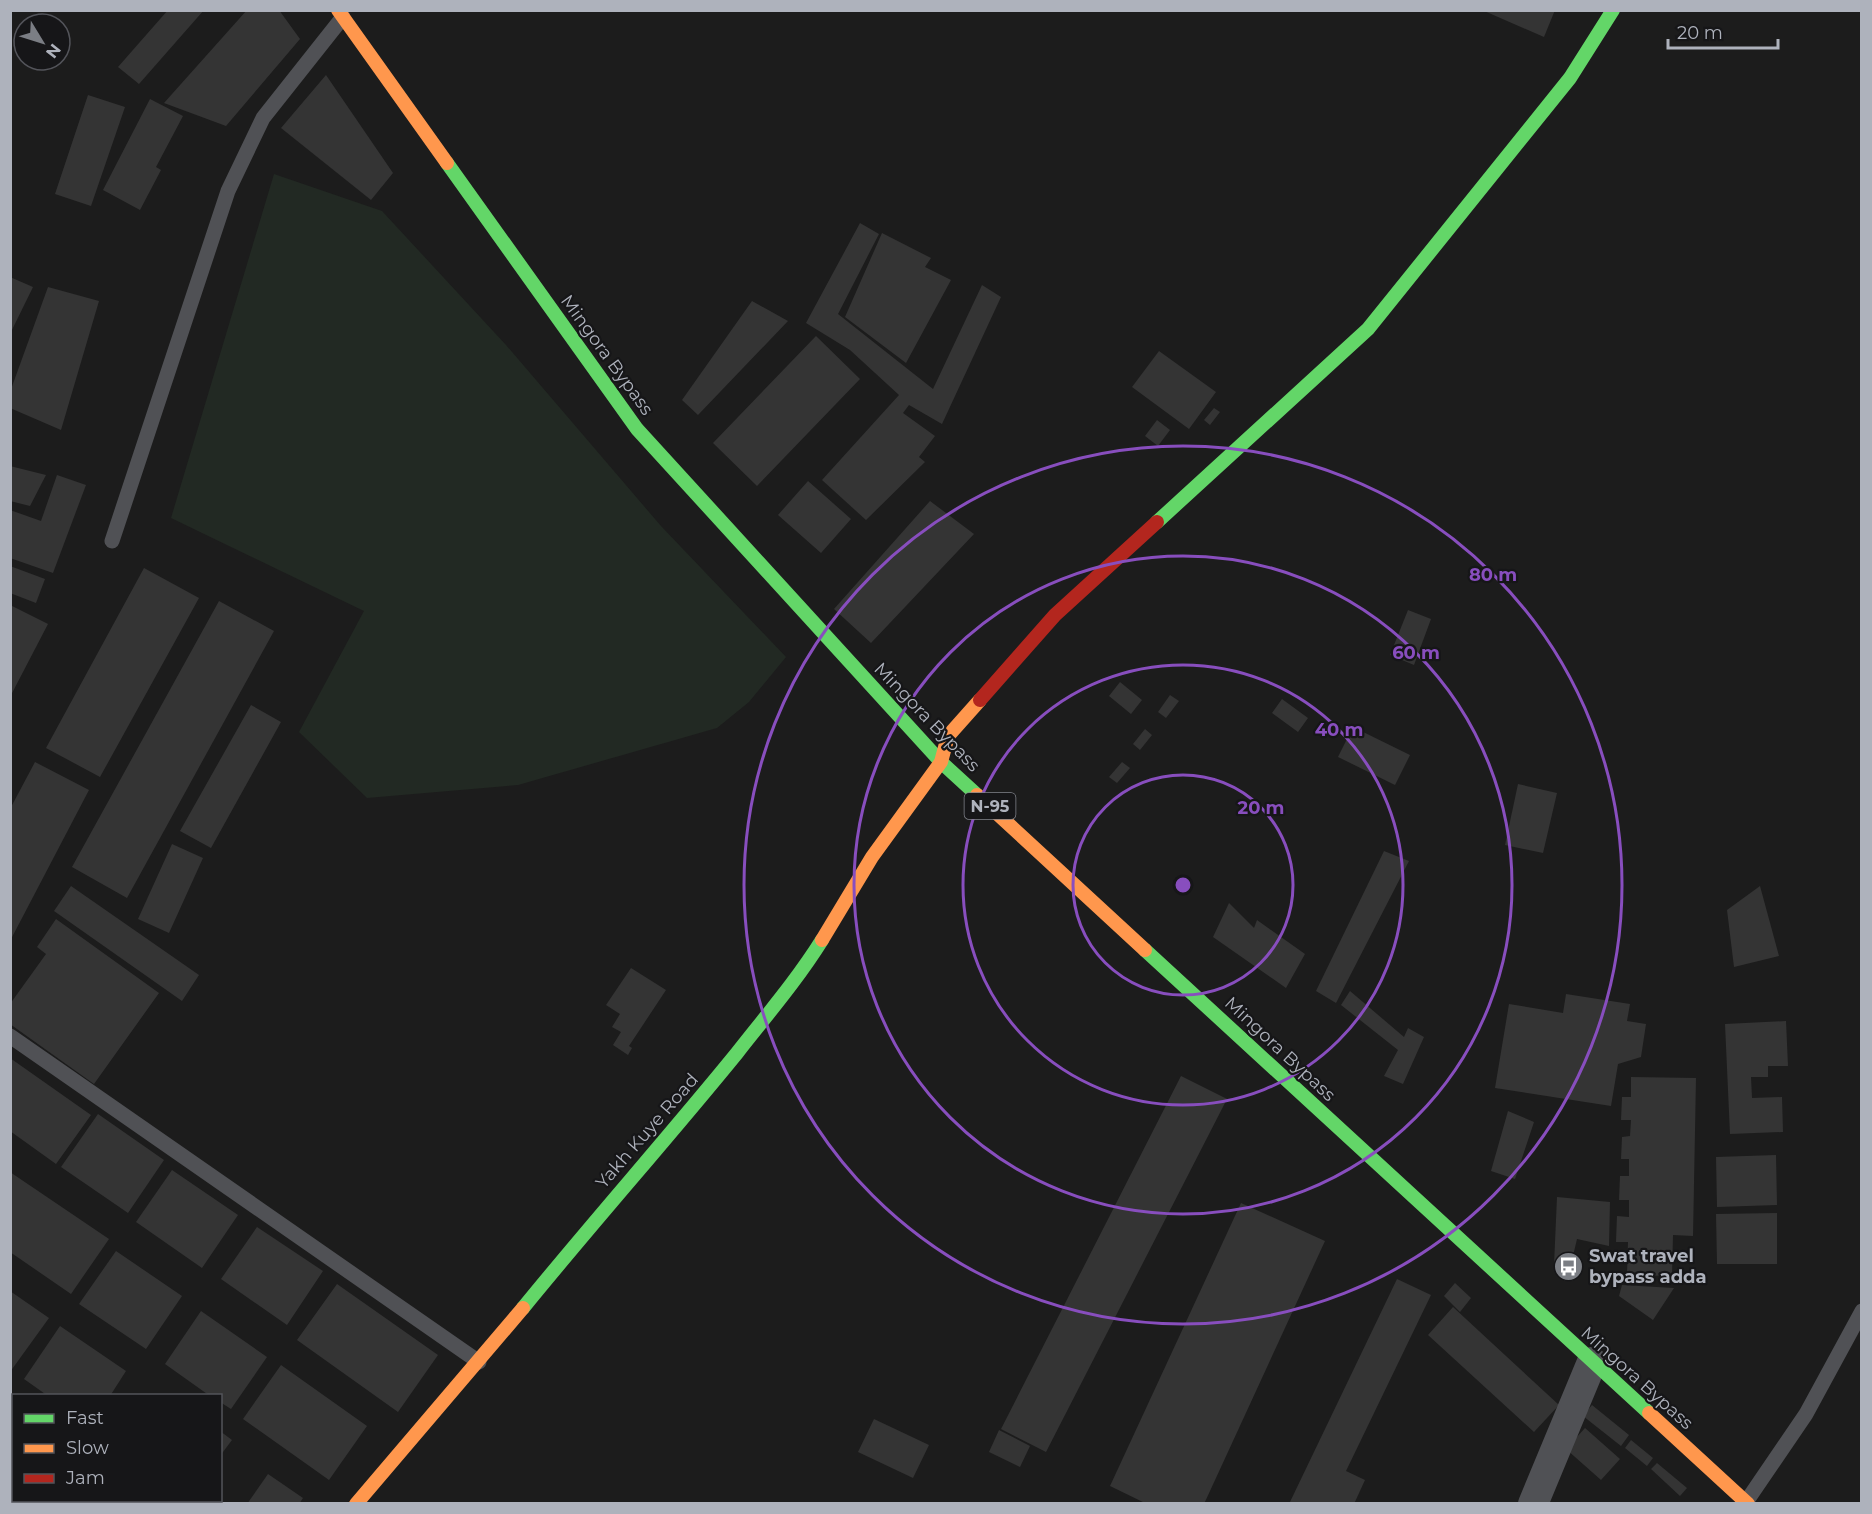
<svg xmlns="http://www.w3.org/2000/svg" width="1872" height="1514" font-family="Montserrat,sans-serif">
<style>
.green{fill:#222923}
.building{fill:#343434}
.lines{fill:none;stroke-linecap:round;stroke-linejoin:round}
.lane{stroke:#505155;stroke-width:15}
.street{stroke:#505155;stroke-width:30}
.fast{stroke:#63d668;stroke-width:14}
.slow{stroke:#ff974d;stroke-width:14}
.jam{stroke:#b3261e;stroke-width:14}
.ring{fill:none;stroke:#884ebe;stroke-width:3}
.labels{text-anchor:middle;stroke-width:4.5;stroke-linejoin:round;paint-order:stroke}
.shield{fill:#161618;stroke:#80838b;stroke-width:1.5}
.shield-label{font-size:16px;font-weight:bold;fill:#aeb2bc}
.street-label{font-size:18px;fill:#aeb2bc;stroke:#161618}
.poi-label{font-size:18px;font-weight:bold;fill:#aeb2bc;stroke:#161618;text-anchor:start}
.centre{fill:#884ebe;stroke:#161618;stroke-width:3}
.ring-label{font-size:18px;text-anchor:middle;font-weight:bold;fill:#884ebe;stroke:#161618;stroke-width:4.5;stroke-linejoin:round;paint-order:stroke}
</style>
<rect width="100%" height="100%" fill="#1c1c1c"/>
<path class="green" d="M 274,174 L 382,211 L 506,345 L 661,526 L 786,657 L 749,702 L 717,728 L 518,785 L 367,798 L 299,732 L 364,611 L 171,518 Z"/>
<path class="building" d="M 168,10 L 204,10 L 139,84 L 118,67 Z
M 247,10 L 279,10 L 300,39 L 226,126 L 164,103 Z
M 1482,10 L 1555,10 L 1544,37 Z
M 326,75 L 393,173 L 371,200 L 281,128 Z
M 88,95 L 125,107 L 91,206 L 55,194 Z
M 150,99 L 183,116 L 156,167 L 161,170 L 140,210 L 103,190 Z
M 860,223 L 879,234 L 838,314 L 933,389 L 982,285 L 1001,297 L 942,424 L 909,405 L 903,413 L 935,436 L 919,457 L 925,462 L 866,520 L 822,480 L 899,395 L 850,350 L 806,323 Z
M 882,233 L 931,258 L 925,267 L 951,280 L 906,363 L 845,317 Z
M 10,277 L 33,287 L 10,334 Z
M 48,287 L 99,301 L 61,430 L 10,408 L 10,392 Z
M 752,301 L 788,321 L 698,415 L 682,400 Z
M 816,336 L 860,379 L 757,486 L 713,443 Z
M 1159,351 L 1216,392 L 1189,429 L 1132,387 Z
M 1214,408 L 1220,412 L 1210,425 L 1204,420 Z
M 1157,420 L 1170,430 L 1158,446 L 1145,436 Z
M 10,466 L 46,475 L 30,506 L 10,501 Z
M 57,475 L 86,485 L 53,573 L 10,558 L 10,510 L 41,521 Z
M 808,481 L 851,519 L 821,553 L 778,515 Z
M 930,501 L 974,534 L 871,643 L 834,609 Z
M 10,566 L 45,579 L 36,603 L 10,593 Z
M 144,568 L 199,598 L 100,777 L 46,748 Z
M 219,601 L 274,631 L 127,898 L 72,867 Z
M 10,605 L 48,624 L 10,697 Z
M 1408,610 L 1431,619 L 1414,665 L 1390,655 Z
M 1120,682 L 1142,700 L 1131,714 L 1109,696 Z
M 1170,695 L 1179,701 L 1166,718 L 1158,712 Z
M 1282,699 L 1308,718 L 1298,732 L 1272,713 Z
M 251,705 L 281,722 L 211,848 L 180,831 Z
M 1353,727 L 1410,755 L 1395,785 L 1338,757 Z
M 1145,729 L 1152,735 L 1140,750 L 1133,744 Z
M 35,762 L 89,790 L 10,941 L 10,809 Z
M 1122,762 L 1130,768 L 1117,783 L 1109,777 Z
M 1518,784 L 1557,793 L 1543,853 L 1505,845 Z
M 172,844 L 203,858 L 169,933 L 138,919 Z
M 1384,851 L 1409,861 L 1336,1003 L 1316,991 Z
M 71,886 L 199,975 L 182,1001 L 54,911 Z
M 1760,886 L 1779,956 L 1734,967 L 1727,910 Z
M 1229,903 L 1254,928 L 1257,920 L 1305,954 L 1286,988 L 1213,937 Z
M 56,919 L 159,993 L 94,1084 L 10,1024 L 10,1004 L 46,954 L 37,947 Z
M 631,968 L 666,990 L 629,1046 L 632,1048 L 628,1055 L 613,1045 L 621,1032 L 612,1027 L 620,1014 L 606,1005 Z
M 1350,991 L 1404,1037 L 1408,1028 L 1424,1037 L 1403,1084 L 1384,1076 L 1398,1050 L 1341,1005 Z
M 1566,994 L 1630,1004 L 1627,1021 L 1646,1024 L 1641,1057 L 1618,1064 L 1611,1106 L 1495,1088 L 1509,1004 L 1563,1013 Z
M 1786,1021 L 1788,1066 L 1768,1066 L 1768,1077 L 1751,1077 L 1752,1098 L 1782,1097 L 1783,1132 L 1730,1134 L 1725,1024 Z
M 10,1058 L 91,1115 L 56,1164 L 10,1131 Z
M 1181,1076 L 1227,1099 L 1046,1452 L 1001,1429 Z
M 1631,1077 L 1696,1078 L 1693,1236 L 1673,1235 L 1672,1276 L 1627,1275 L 1628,1242 L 1616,1242 L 1617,1216 L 1629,1217 L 1629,1200 L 1619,1200 L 1620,1176 L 1629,1176 L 1629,1159 L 1621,1159 L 1622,1137 L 1630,1136 L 1631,1120 L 1621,1120 L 1622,1097 L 1631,1097 Z
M 1508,1111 L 1534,1122 L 1515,1179 L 1491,1171 Z
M 98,1114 L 164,1160 L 128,1213 L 61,1167 Z
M 1776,1155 L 1777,1205 L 1717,1207 L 1716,1157 Z
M 172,1170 L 238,1215 L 202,1268 L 136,1222 Z
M 10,1172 L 109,1239 L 71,1294 L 10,1252 Z
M 1557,1197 L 1610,1202 L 1609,1246 L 1577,1239 L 1573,1256 L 1563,1255 L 1561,1267 L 1554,1265 Z
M 1241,1203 L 1325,1241 L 1204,1504 L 1147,1504 L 1110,1486 Z
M 1777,1213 L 1777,1264 L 1717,1264 L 1716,1214 Z
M 257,1227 L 323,1271 L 287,1325 L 221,1279 Z
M 116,1251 L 182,1296 L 146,1349 L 79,1304 Z
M 1397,1279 L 1431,1295 L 1346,1471 L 1365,1480 L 1354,1504 L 1289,1504 Z
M 1455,1283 L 1471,1298 L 1460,1312 L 1444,1296 Z
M 337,1284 L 438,1355 L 398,1412 L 297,1340 Z
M 1622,1285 L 1674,1288 L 1653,1320 L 1619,1296 Z
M 10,1291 L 49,1318 L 10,1372 Z
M 1453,1307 L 1559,1405 L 1534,1432 L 1428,1335 Z
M 201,1311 L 267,1357 L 231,1409 L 220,1402 L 220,1396 L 210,1396 L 165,1364 Z
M 60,1326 L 126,1371 L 110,1396 L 48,1396 L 24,1379 Z
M 281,1365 L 367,1426 L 329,1480 L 243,1419 Z
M 1592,1405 L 1629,1435 L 1621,1446 L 1583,1416 Z
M 874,1419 L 929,1445 L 913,1478 L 858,1452 Z
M 1585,1428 L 1620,1459 L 1601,1480 L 1566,1449 Z
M 999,1430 L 1030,1446 L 1020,1467 L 989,1452 Z
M 220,1431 L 232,1440 L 220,1456 Z
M 1631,1440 L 1653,1458 L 1647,1466 L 1625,1448 Z
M 1657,1463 L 1687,1488 L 1680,1496 L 1651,1469 Z
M 268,1474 L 303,1498 L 299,1504 L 247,1504 Z
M 83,1500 L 141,1500 L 146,1504 L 81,1504 Z"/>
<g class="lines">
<path class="lane" d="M 112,541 L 228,191 L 263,118 L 343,17
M 10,1036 L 479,1362
M 1746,1502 L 1806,1414 L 1862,1311"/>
<path class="street" d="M 1533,1504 L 1592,1362"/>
<path class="fast" d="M 447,163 L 637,429 L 941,762 L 977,795
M 1157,522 L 1368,329 L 1570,78 L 1613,10
M 1145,950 L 1649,1413
M 523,1308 C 593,1222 667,1139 737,1053 C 766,1016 797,980 822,940"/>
<path class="slow" d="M 338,10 L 447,163
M 977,795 L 1145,950
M 822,940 L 872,857 L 941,762 L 948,736 L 980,700
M 1649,1413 L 1748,1504
M 356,1504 L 523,1308"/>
<path class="jam" d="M 980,700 L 1055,615 L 1157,522"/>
</g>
<g class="ring">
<circle cx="1183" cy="885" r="110"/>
<circle cx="1183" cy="885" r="220"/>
<circle cx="1183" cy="885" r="329"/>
<circle cx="1183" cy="885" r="439"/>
</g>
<defs>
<symbol id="bus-disc" viewBox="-11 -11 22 22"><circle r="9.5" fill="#7b7e84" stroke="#161618"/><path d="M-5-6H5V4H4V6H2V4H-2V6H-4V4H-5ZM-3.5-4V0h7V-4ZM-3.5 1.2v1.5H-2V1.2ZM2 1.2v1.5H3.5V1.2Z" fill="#fff"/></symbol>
</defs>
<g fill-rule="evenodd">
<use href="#bus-disc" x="1552" y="1250" width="33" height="33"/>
</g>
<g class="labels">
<rect class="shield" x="964.5" y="793" width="51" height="26" rx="4.5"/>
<g class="shield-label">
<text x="990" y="812">N-95</text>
</g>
<g class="street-label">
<text transform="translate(607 355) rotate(54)" y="6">Mingora Bypass</text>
<text transform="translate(927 717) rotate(46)" y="6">Mingora Bypass</text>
<text transform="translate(1280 1049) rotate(43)" y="6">Mingora Bypass</text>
<text transform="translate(647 1131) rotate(-49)" y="6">Yakh Kuye Road</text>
<text transform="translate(1637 1378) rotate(42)" y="6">Mingora Bypass</text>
</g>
<g class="poi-label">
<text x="1589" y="1262">Swat travel<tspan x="1589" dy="21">bypass adda</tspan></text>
</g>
</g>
<circle cx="1183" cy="885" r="9" class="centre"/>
<g class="ring-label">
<text x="1493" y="581">80 m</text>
<text x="1416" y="659">60 m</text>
<text x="1339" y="736">40 m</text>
<text x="1261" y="814">20 m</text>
</g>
<rect width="1872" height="1514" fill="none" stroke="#aeb2bc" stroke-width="24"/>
<rect x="12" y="1394" width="210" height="108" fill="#161618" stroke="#53545a" stroke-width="1.5"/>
<rect x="24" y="1414" width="30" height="9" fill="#63d668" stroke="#53545a" stroke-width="1.5"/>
<text x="66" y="1424" font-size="18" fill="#aeb2bc">Fast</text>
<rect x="24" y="1444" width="30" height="9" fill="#ff974d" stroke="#53545a" stroke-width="1.5"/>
<text x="66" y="1454" font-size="18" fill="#aeb2bc">Slow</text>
<rect x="24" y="1474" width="30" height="9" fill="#b3261e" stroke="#53545a" stroke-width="1.5"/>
<text x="66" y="1484" font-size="18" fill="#aeb2bc">Jam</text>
<g transform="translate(42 42) rotate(128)"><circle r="28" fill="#161618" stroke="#53545a" stroke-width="1.5"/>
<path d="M0-4.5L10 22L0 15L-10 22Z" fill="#7b7e84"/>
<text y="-9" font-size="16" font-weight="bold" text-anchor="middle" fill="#aeb2bc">N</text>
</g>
<path d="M1668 39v9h110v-9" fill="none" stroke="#aeb2bc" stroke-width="3"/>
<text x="1677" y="39" font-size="18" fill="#aeb2bc" stroke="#161618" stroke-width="4.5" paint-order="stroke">20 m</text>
</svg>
